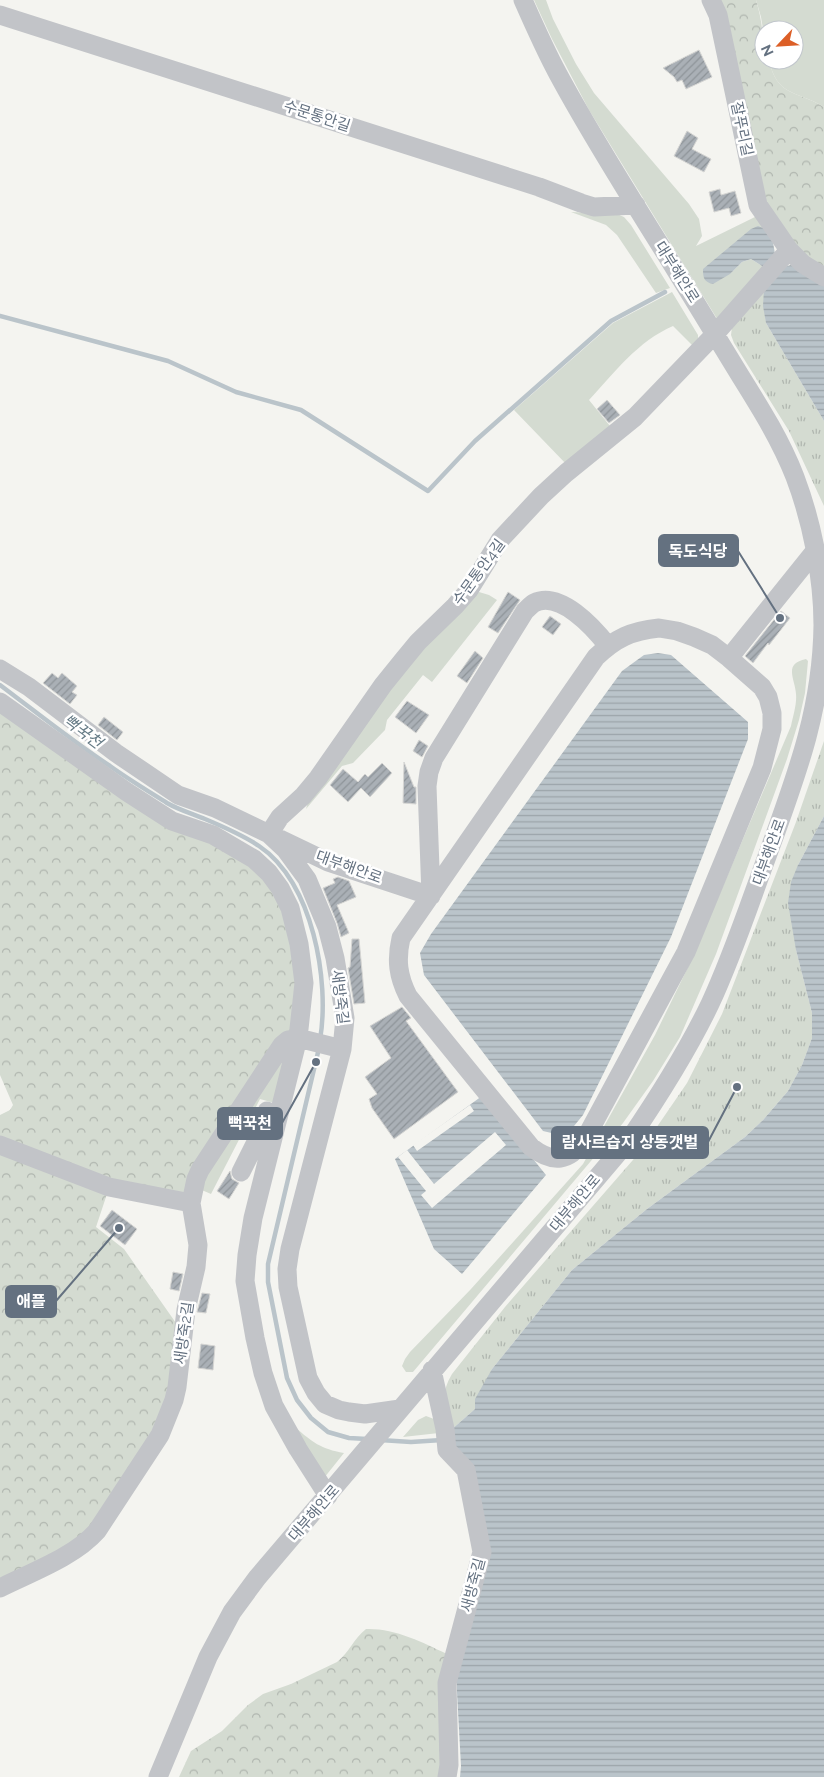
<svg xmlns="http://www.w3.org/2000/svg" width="824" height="1777" font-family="Raleway,'Noto Sans KR',sans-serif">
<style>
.grass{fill:#d4dbd1}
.forest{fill:url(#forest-crowns)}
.park{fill:url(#park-tufts)}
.water{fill:url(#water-rules)}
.pier{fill:#f4f4f0}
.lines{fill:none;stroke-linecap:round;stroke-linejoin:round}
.stream{stroke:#bac4ca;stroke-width:4.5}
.building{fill:url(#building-hatch);stroke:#d5d5d3}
.minor{stroke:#c2c4c8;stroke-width:19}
.labels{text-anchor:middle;stroke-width:5;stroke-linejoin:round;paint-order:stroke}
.street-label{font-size:15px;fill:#647180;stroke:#fff}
.water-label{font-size:16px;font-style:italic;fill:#647a85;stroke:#fff}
.leader{fill:none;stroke:#647180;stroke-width:2}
.callout-dot{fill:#647180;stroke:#fff;stroke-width:2}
.callout{fill:#647180;stroke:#647180;stroke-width:2}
.callout-label{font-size:16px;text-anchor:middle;font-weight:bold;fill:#fff}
</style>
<defs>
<pattern id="forest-crowns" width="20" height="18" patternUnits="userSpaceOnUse" patternTransform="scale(1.25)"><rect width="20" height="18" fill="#d4dbd1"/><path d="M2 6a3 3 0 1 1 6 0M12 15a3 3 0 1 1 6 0" fill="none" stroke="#b0b6af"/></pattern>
<pattern id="park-tufts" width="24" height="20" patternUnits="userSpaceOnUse" patternTransform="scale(1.25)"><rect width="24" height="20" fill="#d4dbd1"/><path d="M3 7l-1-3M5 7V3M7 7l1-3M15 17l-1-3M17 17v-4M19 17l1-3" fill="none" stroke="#b0b6af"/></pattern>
<pattern id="water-rules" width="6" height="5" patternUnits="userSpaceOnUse" patternTransform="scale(1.25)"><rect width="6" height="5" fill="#bac4ca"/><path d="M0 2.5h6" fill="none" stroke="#9ba4a9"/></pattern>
<pattern id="building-hatch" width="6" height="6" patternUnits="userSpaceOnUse" patternTransform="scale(1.25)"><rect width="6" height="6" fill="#aab0b6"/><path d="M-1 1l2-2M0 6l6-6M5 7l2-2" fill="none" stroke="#8e9499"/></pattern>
</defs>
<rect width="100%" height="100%" fill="#f4f4f0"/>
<path class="grass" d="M 534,0 L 546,0 L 553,19 L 576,64 L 594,93 L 689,204 L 699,219 L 702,236 L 696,246 L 757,216 L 765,228 L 730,274 L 742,262 L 751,259 L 765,268 L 719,322 L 589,110 L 552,39 Z
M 756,0 L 824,0 L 824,107 C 796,90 777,97 769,60 L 794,60 L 794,30 L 764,30 L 764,35 L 761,17 Z
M 571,212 L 617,214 L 624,217 L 631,225 L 670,288 L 656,293 L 617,235 L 606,225 Z
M 672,292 L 698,335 L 698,340 L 695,348 L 673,326 C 638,341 614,373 589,400 L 614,431 L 568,466 L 514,410 L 613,323 Z
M 479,592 L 489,595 L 497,600 L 432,682 L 423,675 L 387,720 L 385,730 L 353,763 L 342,766 L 306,809 L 310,795 L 377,699 L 471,595 Z
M 806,659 L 808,661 L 805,693 L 799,720 L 787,759 L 716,954 L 680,1037 L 653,1081 L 623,1123 L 413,1372 L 406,1372 L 402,1366 L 405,1359 L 410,1352 L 471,1289 L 583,1164 L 655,1035 L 692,959 L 791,726 C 793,716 797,704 796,694 C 795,678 783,664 806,659 Z
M 285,1052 L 278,1104 L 260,1099 L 211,1194 L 197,1188 Z
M 426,1416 L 434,1419 L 439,1433 L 403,1437 L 418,1420 Z
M 295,1427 C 312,1442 321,1449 344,1453 L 324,1478 Z"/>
<path class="forest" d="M 716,0 L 756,0 C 762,20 764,39 764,60 L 769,60 C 777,97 796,90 824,107 L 824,273 L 804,260 L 763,204 Z
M 0,706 L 213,838 L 267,874 L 296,944 L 296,1026 L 189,1194 L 112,1185 L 0,1142 L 0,1115 L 10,1110 L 13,1105 L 0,1075 Z
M 0,1151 L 107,1194 L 96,1227 L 124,1249 L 176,1323 L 165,1415 L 86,1535 L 0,1583 Z
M 366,1629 C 394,1628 422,1642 447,1654 L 441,1777 L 179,1777 L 191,1751 L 222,1731 L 248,1705 L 263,1694 L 291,1684 L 337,1662 C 349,1653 354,1638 366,1629 Z"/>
<path class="park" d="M 764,289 L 766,323 L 824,421 L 824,506 L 789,431 L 734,343 L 731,335 L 732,327 Z
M 824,741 L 824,816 L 798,865 L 796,950 L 812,1013 L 812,1038 L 802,1065 L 788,1091 L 763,1120 L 745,1137 L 647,1209 L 572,1270 L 492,1369 L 475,1409 L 451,1430 C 446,1406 439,1396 452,1374 L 505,1307 L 639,1153 L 687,1083 L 722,1014 L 796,822 Z"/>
<path class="water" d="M 758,226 C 772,230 773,241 775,254 L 765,268 L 751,259 L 742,262 L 730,274 L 713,284 C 704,282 703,278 703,269 L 751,229 Z
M 791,265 L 824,282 L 824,421 L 766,323 L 763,306 L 764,289 L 784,267 Z
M 658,653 L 671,655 L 748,722 L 748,739 L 671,937 L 583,1115 L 574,1126 L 564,1136 L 543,1131 L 424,975 L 420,953 L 431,934 L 622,671 L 644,655 Z
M 824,816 L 824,1777 L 460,1777 L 461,1766 L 456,1674 L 487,1555 L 453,1449 L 451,1430 L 475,1409 L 475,1399 L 492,1369 L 572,1270 L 647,1209 L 745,1137 L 763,1120 L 788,1091 L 802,1065 L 812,1038 L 812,1013 L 796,950 L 788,903 L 791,882 L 798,865 Z
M 482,1096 L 546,1175 L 462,1274 L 434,1249 L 395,1159 Z"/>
<path class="pier" d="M 470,1105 L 474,1111 L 417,1151 L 413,1145 Z
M 495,1132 L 506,1145 L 432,1208 L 421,1195 L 426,1191 L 398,1157 L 407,1150 L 434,1184 Z"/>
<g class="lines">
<path class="stream" d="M 0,316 L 168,361 L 236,392 L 301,410 L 428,491 L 475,441 L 611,321 L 665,292
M 0,685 C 36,712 72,741 110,766 C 128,779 148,791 167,803 C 179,810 193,814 205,819 C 224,827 243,835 259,846 C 313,882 330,981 320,1040
M 319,1048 L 268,1264 L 268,1282 L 287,1378 L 297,1400 L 311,1418 L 328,1432 L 349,1438 L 367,1439
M 380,1440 L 411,1442 L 442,1440"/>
</g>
<path class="building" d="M 699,50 L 712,77 L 686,89 L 682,80 L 677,82 L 674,77 L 663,68 Z
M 687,131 L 698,138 L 692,149 L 711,159 L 704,172 L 674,156 Z
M 720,189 L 721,195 L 735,191 L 741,213 L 731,216 L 729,208 L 714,212 L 709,192 Z
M 607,400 L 620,415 L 609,423 L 597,409 Z
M 508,592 L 520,600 L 498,633 L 488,627 Z
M 781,611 L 790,618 L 769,645 L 768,643 L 753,663 L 745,656 Z
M 550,616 L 561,624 L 553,635 L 542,627 Z
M 475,651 L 483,658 L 467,683 L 457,676 Z
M 52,673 L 58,678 L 62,673 L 77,686 L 72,692 L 77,695 L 70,704 L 43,683 Z
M 407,701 L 429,715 L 416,733 L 395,717 Z
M 104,717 L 123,732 L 117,740 L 98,725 Z
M 419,740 L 428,746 L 422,757 L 413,751 Z
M 404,762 L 414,787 L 416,787 L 416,804 L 403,803 Z
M 382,763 L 392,773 L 370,797 L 361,788 L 348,802 L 330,785 L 343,769 L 358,782 L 365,774 L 368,777 Z
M 338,877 L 349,881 L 356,897 L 337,905 L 349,933 L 341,937 L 337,923 L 323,888 L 335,883 L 333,879 Z
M 352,939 L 359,939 L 365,1003 L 354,1004 L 348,968 L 350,967 Z
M 402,1007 L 411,1018 L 406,1021 L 458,1092 L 394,1139 L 372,1108 L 369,1099 L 377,1094 L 365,1077 L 391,1058 L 370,1026 Z
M 230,1171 L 232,1179 L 239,1183 L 229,1199 L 217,1191 Z
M 112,1210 L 137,1229 L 125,1245 L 100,1226 Z
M 173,1272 L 183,1274 L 179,1291 L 170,1289 Z
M 202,1293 L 210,1294 L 206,1313 L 197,1312 Z
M 201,1344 L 215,1346 L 213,1370 L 198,1368 Z"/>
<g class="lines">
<path class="minor" d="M 711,0 L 718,15 L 758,205 L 789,250 L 803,264 L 824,277
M 0,15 L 539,187 L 581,203 L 594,207 L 636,205
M 659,628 L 677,631 L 694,637 L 712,645 L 729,658 L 762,687 L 768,697 L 772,713 L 772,729 L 762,768 L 686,952 L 674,974 L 585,1139 C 569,1162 553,1164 531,1147 L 408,996 C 398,976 396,960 401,938 L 596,657 C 616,638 631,631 659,628 Z
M 729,658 L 815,551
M 0,669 L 29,687 L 116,753 L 178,795 L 215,808 L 269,834 L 285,849 L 307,879 L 327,927 L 335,958 L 345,1018 L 342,1049 L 290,1249 L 287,1269 L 288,1287 L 308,1378 L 316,1393 L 325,1404 L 339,1410 L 349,1412 L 365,1414 L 400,1409
M 0,702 L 127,792 L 172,821 L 213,835 L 254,859 L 269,873 L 280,888 L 290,908 L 299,944 L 304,983 L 298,1038 L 253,1218 L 247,1255 L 245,1281 L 255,1338 L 263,1373 L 274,1406 L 298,1449 L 328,1496
M 269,834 L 280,817 L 303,796 L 318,778 L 383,685 L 404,659 L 418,642 L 455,606 L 469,590 L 500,540 L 541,496 L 566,473 L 635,417 L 715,334 L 789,250
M 280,839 L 328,862 L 431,896 L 427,786 L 429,772 L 434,758 L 525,611 C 528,608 531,605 534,603 C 560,590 594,628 608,646
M 0,1145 L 109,1187 L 191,1203
M 241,1172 L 262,1130 L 267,1111
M 432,1370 L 445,1429 L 447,1450 L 466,1470 L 482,1552 L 447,1683 L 449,1765 L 447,1777
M 0,1588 C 32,1572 74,1557 97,1531 L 160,1435 L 174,1400 L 177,1387 L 186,1310 L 196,1267 L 198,1245 L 191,1203 L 196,1179 L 200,1170 L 282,1045 L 288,1040 L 298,1038 L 342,1049
M 158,1777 L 208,1657 L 232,1612 L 257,1578 L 629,1140 C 659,1096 687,1052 710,1004 C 733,955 750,902 769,851 C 797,774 822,708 823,625 C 823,577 812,522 795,477 C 781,441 761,409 741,377 C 718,339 695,301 672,264 C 633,201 593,139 558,74 C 545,50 534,25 523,0"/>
</g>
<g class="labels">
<g class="street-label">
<text transform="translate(317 116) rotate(18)" y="5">수문통안길</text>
<text transform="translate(742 129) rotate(78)" y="5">잘푸리길</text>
<text transform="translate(677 272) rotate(58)" y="5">대부해안로</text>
<text transform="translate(479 572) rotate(-54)" y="5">수문통안4길</text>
<text transform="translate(769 852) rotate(-70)" y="5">대부해안로</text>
<text transform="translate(349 867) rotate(20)" y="5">대부해안로</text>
<text transform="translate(340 997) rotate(83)" y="5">새방죽길</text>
<text transform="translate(575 1203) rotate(-50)" y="5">대부해안로</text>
<text transform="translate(184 1333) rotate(-82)" y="5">새방죽2길</text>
<text transform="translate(314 1513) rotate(-49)" y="5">대부해안로</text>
<text transform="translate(473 1585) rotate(-75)" y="5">새방죽길</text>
</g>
<g class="water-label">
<text transform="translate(83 731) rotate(37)" y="6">뻑꾹천</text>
</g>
</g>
<path class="leader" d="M780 618L738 551M316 1062L282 1123M737 1087L708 1142M119 1228L56 1301"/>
<g class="callout-dot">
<circle cx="780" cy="618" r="5"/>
<circle cx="316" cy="1062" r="5"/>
<circle cx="737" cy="1087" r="5"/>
<circle cx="119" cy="1228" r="5"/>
</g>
<g class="callout">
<rect x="659" y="535" width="79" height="31" rx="5"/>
<rect x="218" y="1108" width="64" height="31" rx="5"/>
<rect x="552" y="1127" width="156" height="31" rx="5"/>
<rect x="6" y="1286" width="50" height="31" rx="5"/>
</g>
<g class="callout-label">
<text x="698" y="557">독도식당</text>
<text x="250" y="1129">뻑꾹천</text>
<text x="630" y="1148">람사르습지 상동갯벌</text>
<text x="31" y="1307">애플</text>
</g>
<g transform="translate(779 45) rotate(245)"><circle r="24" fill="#ffffff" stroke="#c1c6cc"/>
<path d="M0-4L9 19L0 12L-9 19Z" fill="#dc5f27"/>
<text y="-8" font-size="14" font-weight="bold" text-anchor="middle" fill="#647180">N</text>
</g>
</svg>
